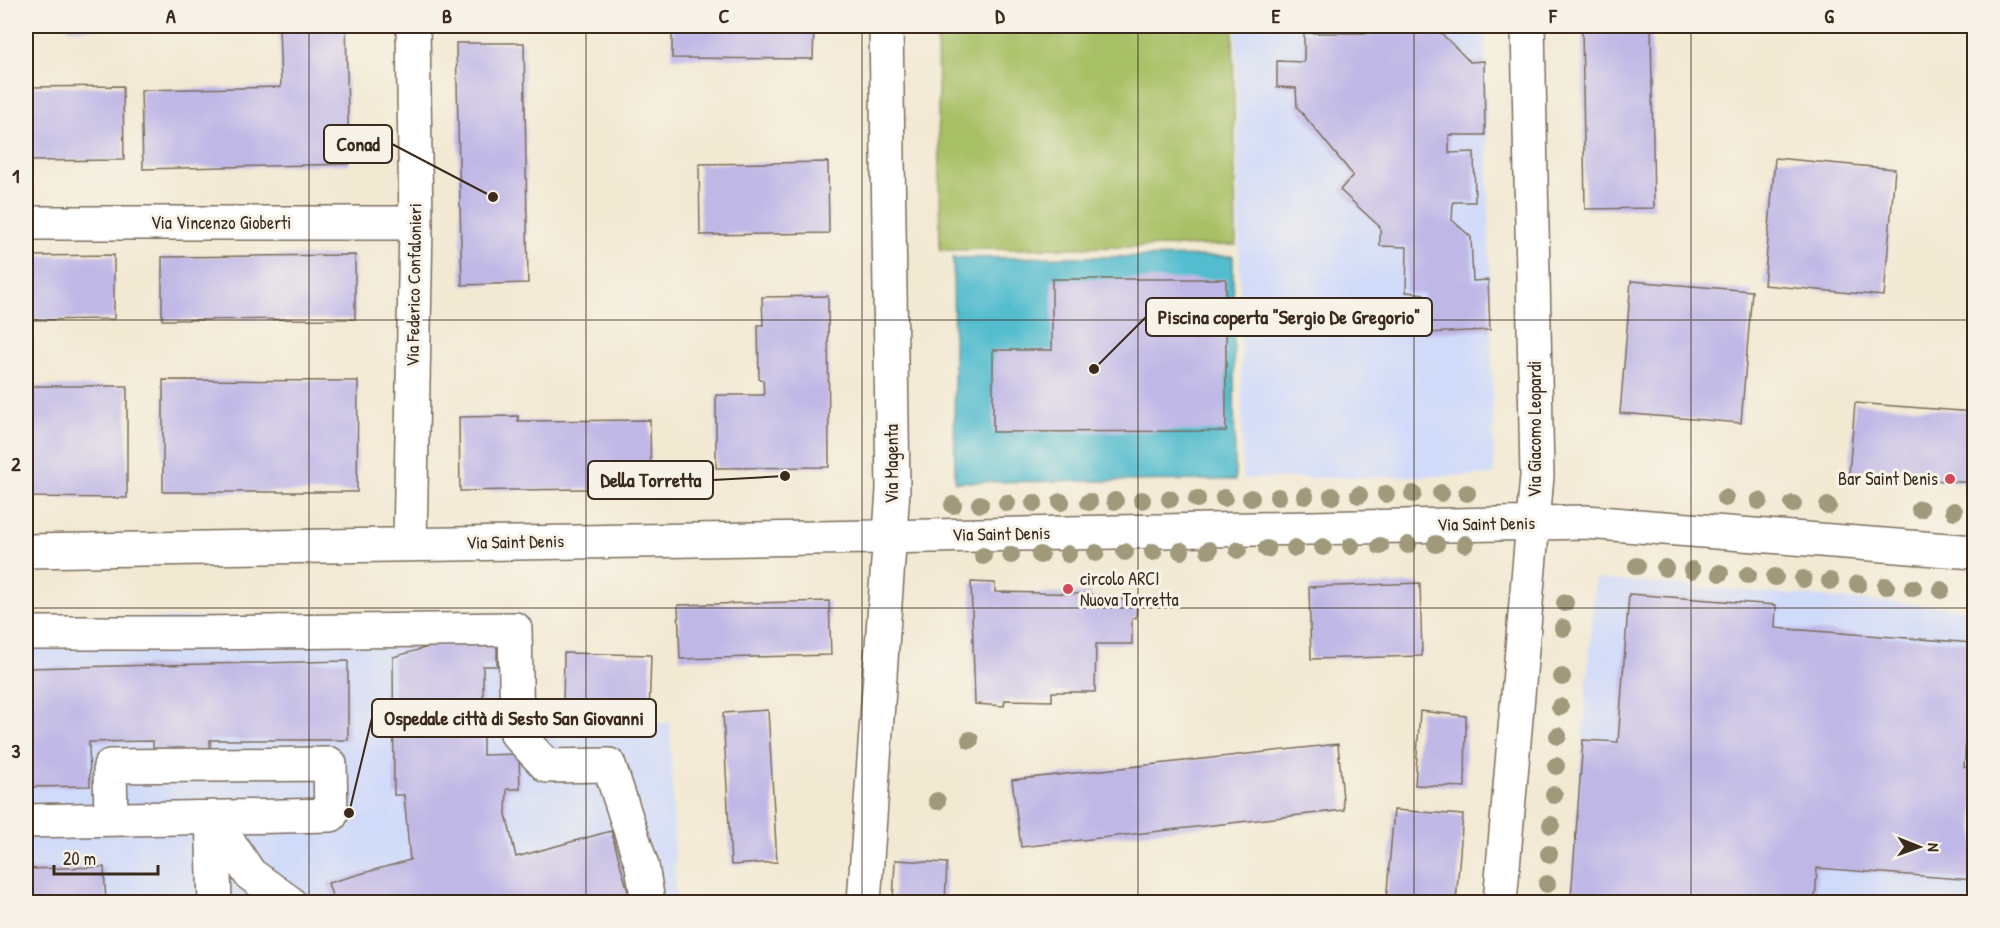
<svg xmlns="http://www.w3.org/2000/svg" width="2000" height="928" font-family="'Patrick Hand',sans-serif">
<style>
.built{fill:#d0daf9}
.green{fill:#a8c065;stroke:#727542;stroke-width:1.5}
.water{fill:#52bcce;stroke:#467376;stroke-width:1.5}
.building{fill:#bfb7e6}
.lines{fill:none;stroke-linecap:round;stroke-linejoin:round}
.minor-casing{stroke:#7b6d5d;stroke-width:36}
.minor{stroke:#fff;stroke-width:33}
.tree{fill:#a0997b}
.grid{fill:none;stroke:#3b2a1e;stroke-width:1.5;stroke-opacity:0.55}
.poi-dot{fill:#d1495b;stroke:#f7f3e8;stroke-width:2}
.labels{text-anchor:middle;stroke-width:6;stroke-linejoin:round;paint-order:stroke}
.street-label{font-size:18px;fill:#3b2a1e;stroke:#f7f3e8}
.poi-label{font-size:18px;fill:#3b2a1e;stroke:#f7f3e8;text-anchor:end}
.leader{fill:none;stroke:#3b2a1e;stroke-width:2}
.callout-dot{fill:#3b2a1e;stroke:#f7f3e8;stroke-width:2}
.callout{fill:#f7f3e8;stroke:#3b2a1e;stroke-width:2}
.callout-label{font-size:20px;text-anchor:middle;font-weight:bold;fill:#3b2a1e}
.neatline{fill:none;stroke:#3b2a1e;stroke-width:2}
.grid-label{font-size:20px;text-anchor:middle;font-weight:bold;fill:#3b2a1e}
</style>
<rect width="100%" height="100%" fill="#f7f3e8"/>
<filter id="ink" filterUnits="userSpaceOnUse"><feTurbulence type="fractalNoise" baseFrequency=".0167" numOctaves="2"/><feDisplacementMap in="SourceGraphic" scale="12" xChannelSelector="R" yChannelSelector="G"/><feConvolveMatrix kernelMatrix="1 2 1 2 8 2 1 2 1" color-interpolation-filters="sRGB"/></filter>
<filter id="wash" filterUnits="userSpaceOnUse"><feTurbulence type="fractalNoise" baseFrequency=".008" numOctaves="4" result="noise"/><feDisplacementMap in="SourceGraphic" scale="24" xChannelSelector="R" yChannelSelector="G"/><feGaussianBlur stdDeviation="1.35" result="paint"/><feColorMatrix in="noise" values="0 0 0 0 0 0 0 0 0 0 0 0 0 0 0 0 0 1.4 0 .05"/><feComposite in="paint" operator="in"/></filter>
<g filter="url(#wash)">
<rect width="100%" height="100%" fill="#f2e9d3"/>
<path class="built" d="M 1236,26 L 1485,26 L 1494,475 L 1243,479 Z
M 1940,26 L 1974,26 L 1974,41 Z
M 1595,579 L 1974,609 L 1974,902 L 1570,902 Z
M 527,614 L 531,721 L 670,723 L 676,902 L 26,902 L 26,620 Z"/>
<path class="green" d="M 937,26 L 1233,26 L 1236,245 L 940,250 Z"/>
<path class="water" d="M 1233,256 L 1235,480 L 955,482 L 953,258 Z"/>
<g id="blocks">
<path class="building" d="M 68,26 L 147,26 L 147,27 L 68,29 Z
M 279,26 L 346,26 L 349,164 L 143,169 L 141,90 L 281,87 Z
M 672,26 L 814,26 L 813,59 L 672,58 Z
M 1367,26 L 1440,26 L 1441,33 L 1470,62 L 1484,61 L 1485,135 L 1449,135 L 1449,153 L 1474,152 L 1475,202 L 1453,202 L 1452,220 L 1471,237 L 1473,281 L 1488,280 L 1490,330 L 1426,333 L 1424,294 L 1406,292 L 1407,247 L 1380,246 L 1380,227 L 1340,190 L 1353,175 L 1297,107 L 1296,88 L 1277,87 L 1277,61 L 1304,62 L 1304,33 L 1368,33 Z
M 1582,26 L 1651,26 L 1654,208 L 1585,209 Z
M 456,43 L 524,43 L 528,283 L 462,285 Z
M 123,86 L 124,160 L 26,161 L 26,87 Z
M 1775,158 L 1895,169 L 1884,296 L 1764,285 Z
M 828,162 L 829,233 L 700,235 L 699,164 Z
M 114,255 L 114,319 L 26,320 L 26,256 Z
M 355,255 L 355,319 L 162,320 L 162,257 Z
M 1052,279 L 1226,279 L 1226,431 L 993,432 L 993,350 L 1052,350 Z
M 1631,281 L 1752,291 L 1741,423 L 1620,413 Z
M 828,296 L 829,467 L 716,468 L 716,395 L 764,395 L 763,380 L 759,379 L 758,325 L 763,325 L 762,297 Z
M 163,380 L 358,381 L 357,492 L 163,492 Z
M 26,386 L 127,386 L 127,498 L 26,497 Z
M 1855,403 L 1974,412 L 1974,483 L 1849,474 Z
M 518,416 L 518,421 L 650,420 L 651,488 L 460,491 L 459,417 Z
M 971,582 L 995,583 L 995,592 L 1091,594 L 1091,598 L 1137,600 L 1136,618 L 1132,618 L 1132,644 L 1096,644 L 1095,692 L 1052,692 L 1052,701 L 1005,700 L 1004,706 L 975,704 Z
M 1420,583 L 1422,656 L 1311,659 L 1309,587 Z
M 1629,594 L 1776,605 L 1775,628 L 1973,643 L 1964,767 L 1974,768 L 1974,880 L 1817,868 L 1815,902 L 1627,902 L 1571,898 L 1583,740 L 1618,742 Z
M 829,601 L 831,655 L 680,659 L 678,605 Z
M 497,644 L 497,666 L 483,666 L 483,755 L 519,754 L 520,789 L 507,789 L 506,814 L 516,857 L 611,831 L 631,902 L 334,902 L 328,883 L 410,860 L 404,795 L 394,795 L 393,657 L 432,646 Z
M 564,653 L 651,655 L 649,716 L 613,715 L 613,708 L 563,707 Z
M 348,661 L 348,740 L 210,740 L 211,776 L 154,766 L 153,741 L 89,742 L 90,786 L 26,787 L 26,668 Z
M 768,710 L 777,862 L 731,865 L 723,713 Z
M 1420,711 L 1466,716 L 1465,787 L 1415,785 Z
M 1338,744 L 1344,810 L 1021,847 L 1012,780 Z
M 1394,810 L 1463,815 L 1456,902 L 1386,902 Z
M 895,860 L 947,863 L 945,902 L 893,902 Z
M 104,867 L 106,902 L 26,902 L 26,869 Z"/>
</g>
</g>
<g filter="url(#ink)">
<use href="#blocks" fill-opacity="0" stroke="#7b6d5d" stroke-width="1.5"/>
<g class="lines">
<defs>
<path id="minor" d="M 26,223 L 416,223
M 410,544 L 416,223 L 413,26
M 26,551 L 933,536 L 1586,522 L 1974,552
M 26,633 L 194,633 L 515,629 L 517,734 L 547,766 L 609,765 L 642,866 L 648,902
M 212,817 L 250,874 L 289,902
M 212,817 L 215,902
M 26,821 L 331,815 L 330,764 L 110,766 L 111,819
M 864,902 L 893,490 L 886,26
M 1500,902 L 1537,476 L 1528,26"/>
</defs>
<use href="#minor" class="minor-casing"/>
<use href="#minor" class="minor"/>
</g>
<g class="tree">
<circle cx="1441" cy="493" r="9"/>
<circle cx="1467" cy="493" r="9"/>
<circle cx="1386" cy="494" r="9"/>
<circle cx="1413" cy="494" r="9"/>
<circle cx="1359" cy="495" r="9"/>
<circle cx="1305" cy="496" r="9"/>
<circle cx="1332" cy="496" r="9"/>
<circle cx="1278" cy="497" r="9"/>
<circle cx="1224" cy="498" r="9"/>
<circle cx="1251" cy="498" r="9"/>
<circle cx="1725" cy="498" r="9"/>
<circle cx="1170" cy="499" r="9"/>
<circle cx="1197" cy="499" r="9"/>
<circle cx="1142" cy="500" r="9"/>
<circle cx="1115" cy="501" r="9"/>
<circle cx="1759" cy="501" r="9"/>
<circle cx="1061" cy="502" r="9"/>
<circle cx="1089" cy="502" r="9"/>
<circle cx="1007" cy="503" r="9"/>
<circle cx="1034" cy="503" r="9"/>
<circle cx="980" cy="504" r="9"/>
<circle cx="1793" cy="504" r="9"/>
<circle cx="953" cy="505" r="9"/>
<circle cx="1828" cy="506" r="9"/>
<circle cx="1920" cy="509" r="9"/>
<circle cx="1954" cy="511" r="9"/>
<circle cx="1436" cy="544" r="9"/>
<circle cx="1465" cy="544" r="9"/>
<circle cx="1408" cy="545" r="9"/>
<circle cx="1351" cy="546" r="9"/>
<circle cx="1380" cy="546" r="9"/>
<circle cx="1323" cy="547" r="9"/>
<circle cx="1295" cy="548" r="9"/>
<circle cx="1267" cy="549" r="9"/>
<circle cx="1209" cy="550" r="9"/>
<circle cx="1238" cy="550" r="9"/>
<circle cx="1181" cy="551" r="9"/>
<circle cx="1125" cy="552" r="9"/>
<circle cx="1153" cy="552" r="9"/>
<circle cx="1096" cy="553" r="9"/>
<circle cx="1068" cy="554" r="9"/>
<circle cx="1011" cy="555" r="9"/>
<circle cx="1040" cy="555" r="9"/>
<circle cx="983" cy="556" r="9"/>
<circle cx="1637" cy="566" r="9"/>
<circle cx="1665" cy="568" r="9"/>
<circle cx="1692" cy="570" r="9"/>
<circle cx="1720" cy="573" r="9"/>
<circle cx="1748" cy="575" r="9"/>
<circle cx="1775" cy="577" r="9"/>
<circle cx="1803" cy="579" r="9"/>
<circle cx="1830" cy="581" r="9"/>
<circle cx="1858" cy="584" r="9"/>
<circle cx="1886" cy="586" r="9"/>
<circle cx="1913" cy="588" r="9"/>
<circle cx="1941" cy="590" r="9"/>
<circle cx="1565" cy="603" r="9"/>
<circle cx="1563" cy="628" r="9"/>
<circle cx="1562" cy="677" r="9"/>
<circle cx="1560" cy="707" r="9"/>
<circle cx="1558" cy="736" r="9"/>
<circle cx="970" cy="740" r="9"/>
<circle cx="1556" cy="766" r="9"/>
<circle cx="1554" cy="795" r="9"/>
<circle cx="937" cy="801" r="9"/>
<circle cx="1551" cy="825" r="9"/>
<circle cx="1549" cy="854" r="9"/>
<circle cx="1547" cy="884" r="9"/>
</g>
</g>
<path class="grid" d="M 309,26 L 309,902M 586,26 L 586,902M 862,26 L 862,902M 1138,26 L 1138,902M 1414,26 L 1414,902M 1691,26 L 1691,902M 26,320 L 1974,320M 26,608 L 1974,608"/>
<g class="poi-dot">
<circle cx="1950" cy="479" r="6"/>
<circle cx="1068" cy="589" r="6"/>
</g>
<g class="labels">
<g class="street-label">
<text x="221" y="229">Via Vincenzo Gioberti</text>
<text transform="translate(414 285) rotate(-89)" y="6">Via Federico Confalonieri</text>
<text transform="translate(1535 429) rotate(-90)" y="6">Via Giacomo Leopardi</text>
<text transform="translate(892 464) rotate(-90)" y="6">Via Magenta</text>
<text transform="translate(1486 524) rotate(-1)" y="6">Via Saint Denis</text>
<text transform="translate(1001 534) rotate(-1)" y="6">Via Saint Denis</text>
<text transform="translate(515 542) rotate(-1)" y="6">Via Saint Denis</text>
</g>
<g class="poi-label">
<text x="1938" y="485">Bar Saint Denis</text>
<text x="1080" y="585" text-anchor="start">circolo ARCI<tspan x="1080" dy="21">Nuova Torretta</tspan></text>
</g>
</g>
<path class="leader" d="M493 197L392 144M1094 369L1146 317M785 476L713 480M349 813L372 718"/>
<g class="callout-dot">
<circle cx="493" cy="197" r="6"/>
<circle cx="1094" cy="369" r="6"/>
<circle cx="785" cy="476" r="6"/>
<circle cx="349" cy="813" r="6"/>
</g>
<g class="callout">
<rect x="324" y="125" width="68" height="38" rx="6"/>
<rect x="1146" y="298" width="286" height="38" rx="6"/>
<rect x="588" y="461" width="125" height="38" rx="6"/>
<rect x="372" y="699" width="284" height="38" rx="6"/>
</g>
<g class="callout-label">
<text x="358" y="151">Conad</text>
<text x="1289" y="324">Piscina coperta "Sergio De Gregorio"</text>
<text x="651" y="487">Della Torretta</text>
<text x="514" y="725">Ospedale città di Sesto San Giovanni</text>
</g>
<rect width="2000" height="928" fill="none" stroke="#f7f3e8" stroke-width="66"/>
<g transform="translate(1919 847) rotate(91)" stroke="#f7f3e8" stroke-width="4.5" paint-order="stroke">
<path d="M0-4.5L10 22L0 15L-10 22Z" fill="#3b2a1e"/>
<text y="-9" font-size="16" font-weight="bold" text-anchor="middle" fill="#3b2a1e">N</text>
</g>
<path d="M54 865v9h104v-9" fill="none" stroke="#3b2a1e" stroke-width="3"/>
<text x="63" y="865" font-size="18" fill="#3b2a1e" stroke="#f7f3e8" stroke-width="4.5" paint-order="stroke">20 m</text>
<rect x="33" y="33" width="1934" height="862" class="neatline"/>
<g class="grid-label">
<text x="171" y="23">A</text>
<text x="447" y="23">B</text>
<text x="724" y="23">C</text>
<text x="1000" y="23">D</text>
<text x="1276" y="23">E</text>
<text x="1553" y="23">F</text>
<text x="1829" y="23">G</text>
<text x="16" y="183">1</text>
<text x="16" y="471">2</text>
<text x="16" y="758">3</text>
</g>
</svg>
